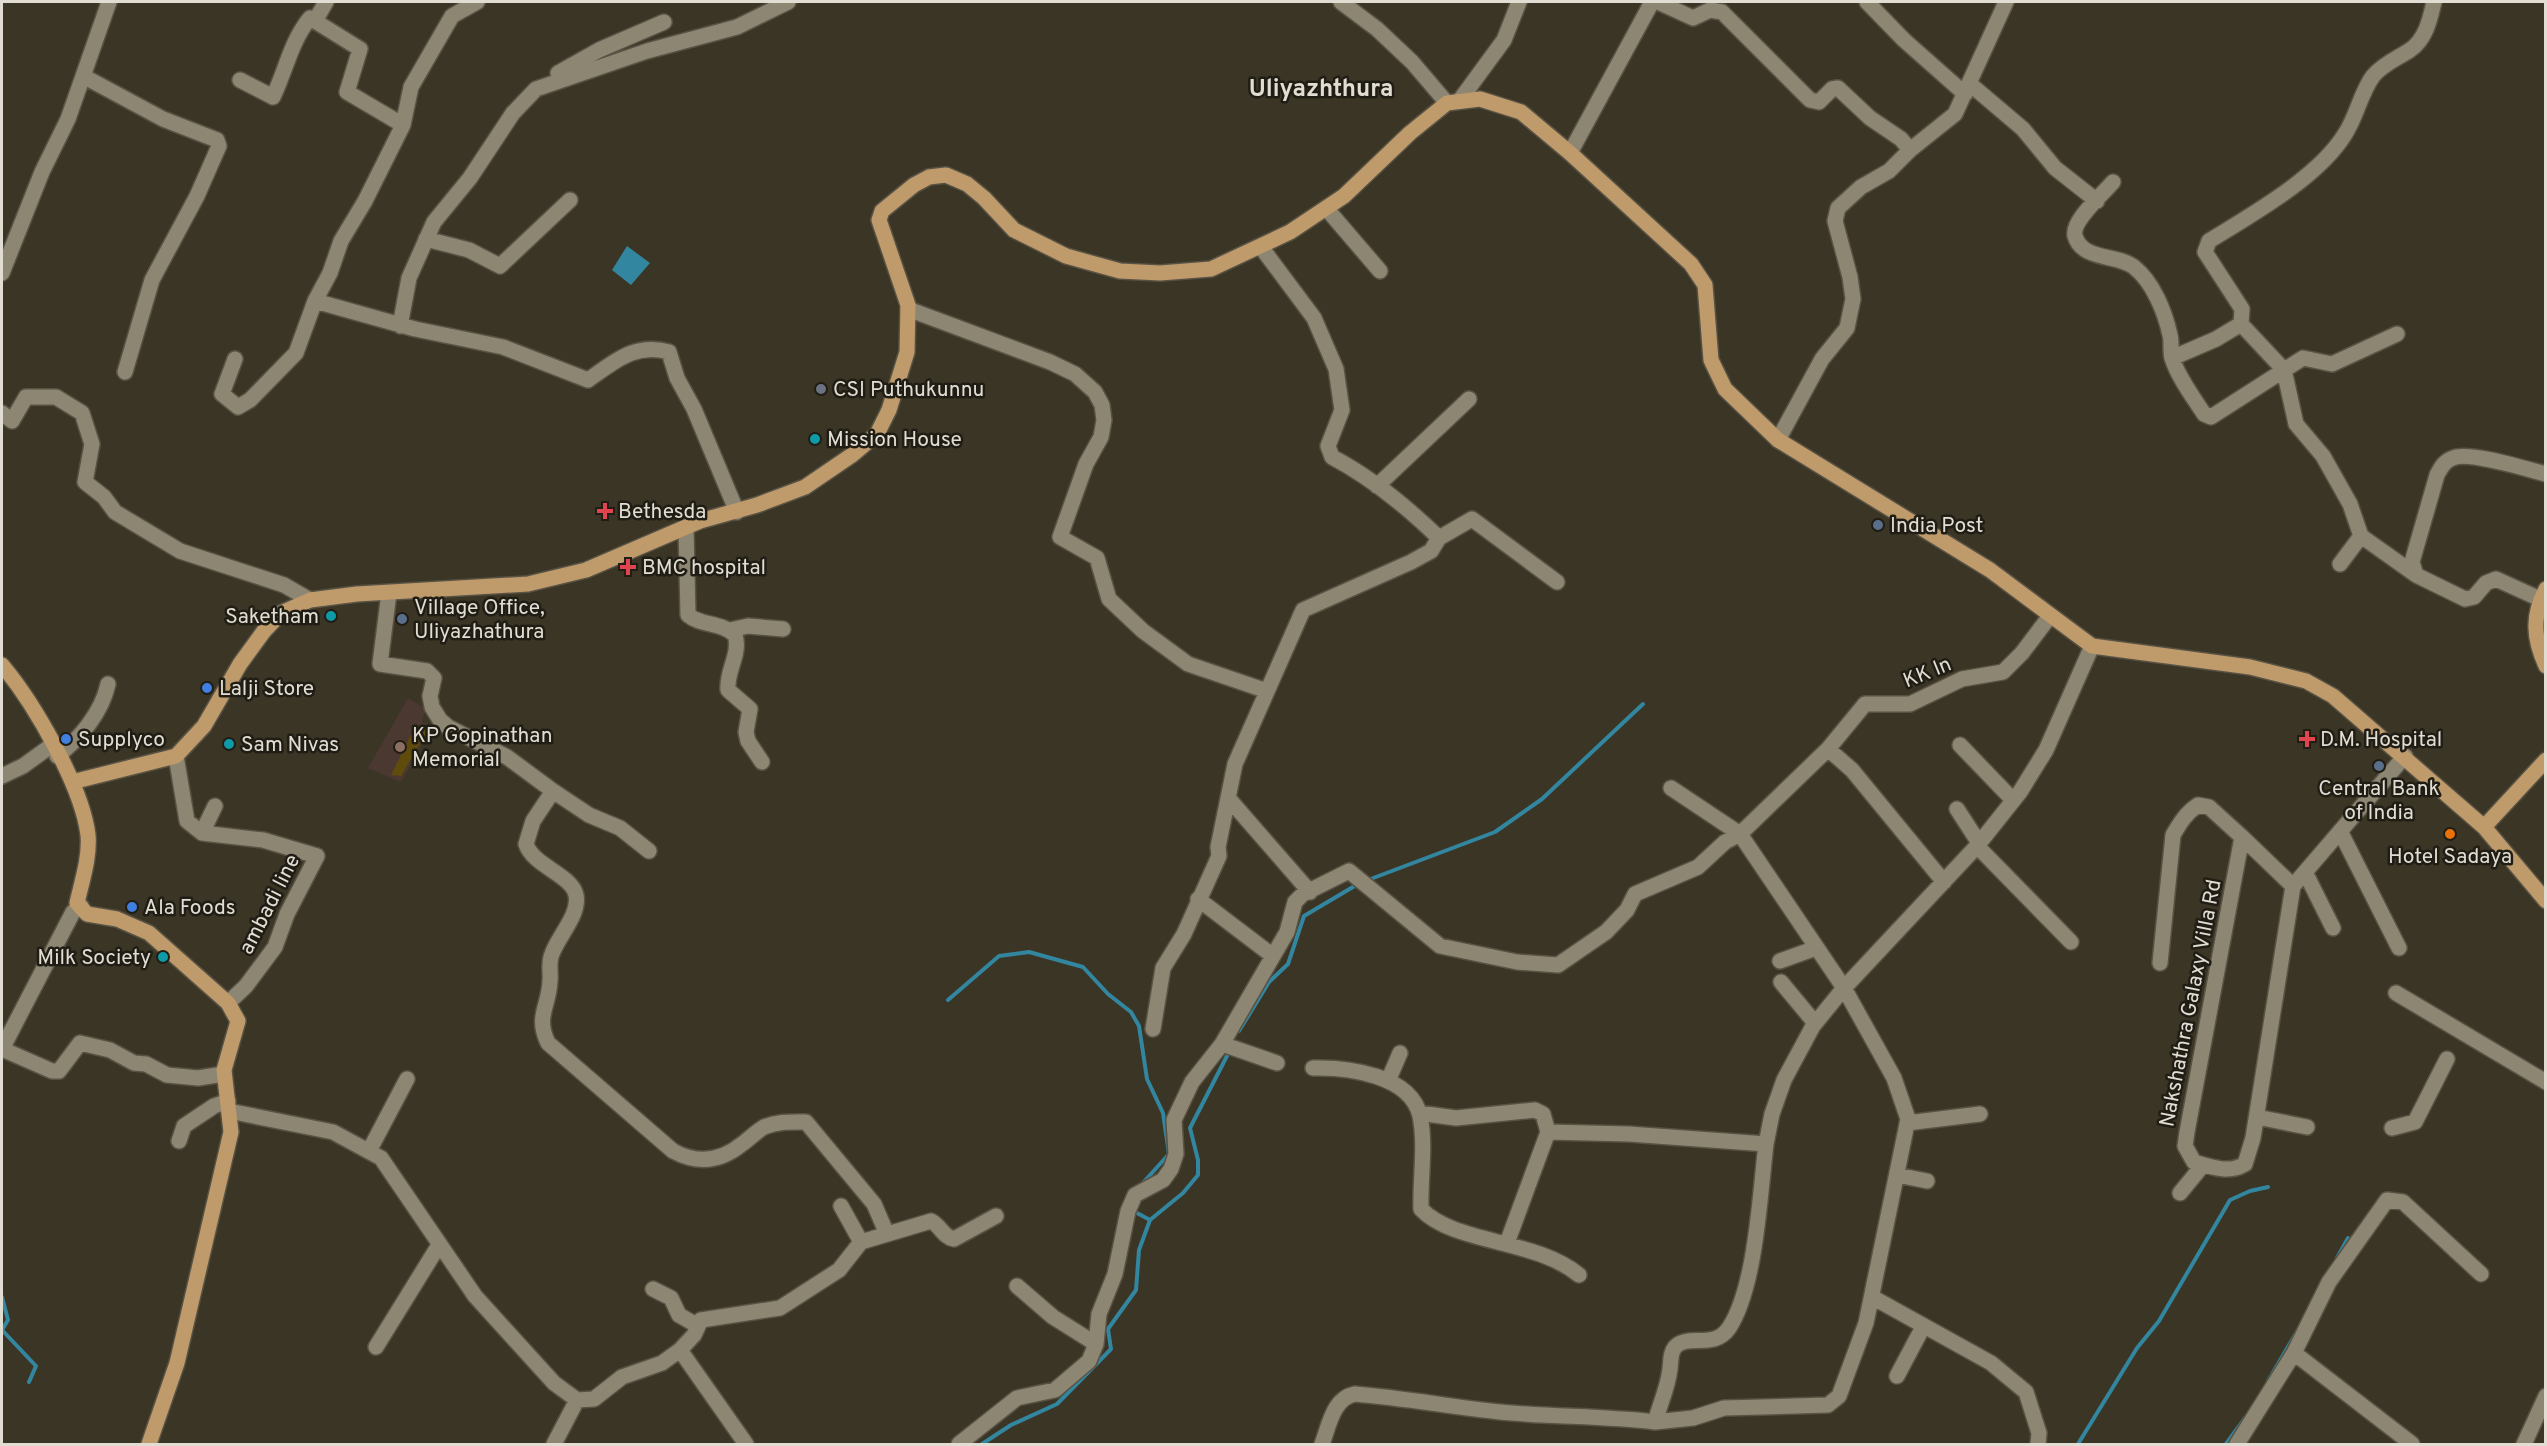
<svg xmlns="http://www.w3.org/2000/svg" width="2547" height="1446" font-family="Overpass,sans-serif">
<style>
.education{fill:#4b3831}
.green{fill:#5f4b0b}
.water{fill:#33869f}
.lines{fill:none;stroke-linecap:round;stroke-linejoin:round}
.stream{stroke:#33869f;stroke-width:4}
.minor-casing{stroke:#585244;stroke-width:18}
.major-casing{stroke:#585244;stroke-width:18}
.minor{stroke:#8d8673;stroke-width:15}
.major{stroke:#bf9a6a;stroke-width:15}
.worship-dot{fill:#6b7280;stroke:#201d15;stroke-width:2}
.culture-dot{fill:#0f9aa8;stroke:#201d15;stroke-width:2}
.health-dot{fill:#e0444e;stroke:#201d15;stroke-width:2}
.service-dot{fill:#5c6f8a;stroke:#201d15;stroke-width:2}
.shop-dot{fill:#3f7fe0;stroke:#201d15;stroke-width:2}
.education-dot{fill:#8d6e63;stroke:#201d15;stroke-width:2}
.food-dot{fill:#e8710a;stroke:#201d15;stroke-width:2}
.labels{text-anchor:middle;stroke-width:5;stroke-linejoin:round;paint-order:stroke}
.poi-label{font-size:21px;fill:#e1ddd3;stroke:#201d15;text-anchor:start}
.street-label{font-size:21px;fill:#e1ddd3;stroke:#201d15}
.quarter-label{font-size:24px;font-weight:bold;fill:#e1ddd3;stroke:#201d15}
</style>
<rect width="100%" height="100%" fill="#3b3525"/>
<path class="education" d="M 408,698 L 426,709 L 422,722 L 432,726 L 401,782 L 368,768 Z"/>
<path class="green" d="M 416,725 L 428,730 L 401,776 L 391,775 Z"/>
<path class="water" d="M 627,246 L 650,263 L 631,285 L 612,270 Z"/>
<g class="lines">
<path class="stream" d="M 1368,880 L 1495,832 L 1542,799 L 1643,704
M 948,1000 L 999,956 L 1029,952 L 1083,967 L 1108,994 L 1131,1012 L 1139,1026 L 1147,1079 L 1163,1113 L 1169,1154 L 1141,1185
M 1239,1031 L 1269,982 L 1288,964 L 1304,916 L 1358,884
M 1137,1213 L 1150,1220
M 2337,1258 L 2348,1238
M 2,1297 L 8,1320 L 2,1330 L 36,1366 L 29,1382
M 2268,1381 L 2296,1333
M 982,1444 L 1011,1425 L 1057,1404 L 1111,1349 L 1108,1329 L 1136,1290 L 1139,1250 L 1150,1220 L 1183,1193 L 1198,1175 L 1198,1160 L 1190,1128 L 1229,1052
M 2078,1444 L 2137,1348 L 2159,1321 L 2230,1200 L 2250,1191 L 2268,1187
M 2226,1444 L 2245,1418"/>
<defs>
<path id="minor" d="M 1341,2 L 1377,29 L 1412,62 L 1447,103
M 1658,2 L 1693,18 L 1710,10 L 1722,12 L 1810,100 L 1819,102 L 1832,89 L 1838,88 L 1870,118 L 1901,139 L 1910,150
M 1867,2 L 1904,40 L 1965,94
M 315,21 L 326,2
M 558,73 L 599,50 L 664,22
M 83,76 L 163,119 L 217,140 L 219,146 L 197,196 L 152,280 L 125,372
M 240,80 L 273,97 C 286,70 291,41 310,18 L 360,49 L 347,92 L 403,125
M 1970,84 L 2023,129 L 2055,168 L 2097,201
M 1460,100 L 1504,40 L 1519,2
M 1570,153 L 1652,2
M 2113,182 C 2103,194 2071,221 2075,236 C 2082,261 2118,254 2134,267 C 2153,282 2165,312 2170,335 C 2172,342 2170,351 2172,358 C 2178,377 2193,397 2204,414 L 2211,417 L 2303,358 L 2332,364 L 2397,334
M 1326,208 L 1380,271
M 426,239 L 469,250 L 500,266 L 570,200
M 2,273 L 42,172 L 68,119 L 109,2
M 315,301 L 415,329 L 503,347 L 588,380 C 614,362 635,342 669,352 L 677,378 L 694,409 L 737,512
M 908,309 L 1050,362 L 1075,374 L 1095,392 L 1102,405 L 1104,420 L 1101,437 L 1086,464 L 1060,537 L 1097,558 L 1109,599 L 1143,631 L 1188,664 L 1267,691
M 2241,324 L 2284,370 L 2296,424 L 2323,456 L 2350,504 L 2361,536 L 2416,575
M 400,326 L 409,278 L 434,222 L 470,178 L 513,113 L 536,89 L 647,51 L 737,27 L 788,2
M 2172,358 L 2216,339 L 2241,324 L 2242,309 L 2205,252 L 2209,241 C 2251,215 2319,177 2345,134 C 2357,116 2360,94 2373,76 C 2383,64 2398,58 2410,50 C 2426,39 2430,19 2434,2
M 235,359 L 222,394 L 238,407 L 250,400 L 296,353 L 315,301 L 330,273 L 341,241 L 365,201 L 403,125 L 411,87 L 452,16 L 477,2
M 2,413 L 12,421 L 26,397 L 56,397 L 82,413 L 92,444 L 85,482 L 104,497 L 115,512 L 180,551 L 284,585 L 310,600
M 1778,440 L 1822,359 L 1847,328 L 1853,299 L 1850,277 L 1835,221 L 1838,208 L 1861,187 L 1889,171 L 1910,150 L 1955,114 L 2006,2
M 1377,486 L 1469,399
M 686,528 L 688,615 C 701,626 722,622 735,635 C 741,654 726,671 728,690 L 750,709 L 746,732 L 748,741 L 762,762
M 1439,538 L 1472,519 L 1557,582
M 2340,564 L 2361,536
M 389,593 L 380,664 L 427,671 L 434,678 L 430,696 L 432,707 L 440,720 L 448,727 L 507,757 L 553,791 L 589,815 L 620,828 L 649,851
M 2540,599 L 2496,579 L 2486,583 L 2474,597 L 2465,599 L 2416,575 L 2412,562 L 2437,475 C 2441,468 2444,461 2453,458 C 2469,451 2526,469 2546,474
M 730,630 L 748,626 L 783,629
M 1960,745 L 2013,800
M 1828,749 L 1852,770 L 1944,882
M 57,756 C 80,739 102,712 108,684
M 176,756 L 187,821 L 202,833 L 215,806
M 2,776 L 23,766 L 52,745
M 553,791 L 533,821 L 526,844 C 533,866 572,875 576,895 C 580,915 558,936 552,954 C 548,963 551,972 550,981 C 549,1007 535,1016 548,1043 L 673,1151 C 697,1164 720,1162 742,1144 C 749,1139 757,1131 764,1127 C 778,1121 792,1122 806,1122 L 874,1204 L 887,1234
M 1229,799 L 1310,892
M 1957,809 L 1979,843
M 2340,831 L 2399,948
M 202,833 L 263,840 L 317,856 L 287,914 L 275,947 L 246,986 L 228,1003
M 1977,846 L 2071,942
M 2305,872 L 2333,928
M 2293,886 L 2242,837 L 2187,1132 L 2185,1146 L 2194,1162 C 2211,1167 2229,1174 2245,1164 L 2253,1138 L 2293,886 L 2405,756
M 1198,899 L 1273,956
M 1780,961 L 1816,948
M 2160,963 L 2173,835 C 2180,823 2186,813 2198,805 L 2209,807 L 2242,837
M 1781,982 L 1815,1023
M 2396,993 L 2546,1082
M 1153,1029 L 1163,968 L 1184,934 L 1219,856 L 1218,847 L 1235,764 L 1303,610 L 1411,562 L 1431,551 L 1439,538 C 1407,507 1372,478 1332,457 L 1328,446 L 1342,410 L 1336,369 L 1314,318 L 1261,247
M 1222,1044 L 1277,1063
M 2,1049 L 52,1071 L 59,1071 L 80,1043 L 110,1050 L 134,1063 L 146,1064 L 167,1075 L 198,1078 L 224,1074
M 2,1049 L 73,912 L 81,906
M 1313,1068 C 1347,1067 1411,1075 1420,1116 C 1426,1145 1420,1179 1421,1209 C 1454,1244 1536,1239 1579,1275
M 1388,1081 L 1400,1053
M 229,1111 L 333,1132 L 381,1158 L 475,1296 L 554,1383 L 577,1400 L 594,1399 L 622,1377 L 662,1363 L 680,1350 L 746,1444
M 1419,1113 L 1456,1118 L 1535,1110 L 1543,1114 L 1548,1132 L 1507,1243
M 2257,1117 L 2307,1127
M 1907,1123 L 1980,1114
M 2392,1128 L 2415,1122 L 2447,1059
M 179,1141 L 184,1126 L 214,1106 L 228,1101
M 1766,1144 L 1772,1114 L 1784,1080 L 1813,1026 L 1844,988 L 1977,846 L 2020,792 L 2046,750 L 2092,646
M 369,1151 L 407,1079
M 1897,1175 L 1927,1181
M 2180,1193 L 2203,1165
M 841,1206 L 861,1242
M 1017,1286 L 1053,1317 L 1096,1344
M 653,1289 L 671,1298 L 679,1315 L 698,1326
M 1872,1297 L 1991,1363 L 2026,1392 L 2039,1433 L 2038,1444
M 376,1347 L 439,1245
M 680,1350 L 694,1335 L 701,1320 L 780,1308 L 839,1270 L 861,1242 L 931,1221 C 941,1226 943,1237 954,1239 L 996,1216
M 2294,1353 L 2412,1444
M 1897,1376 L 1923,1327
M 1655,1422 L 1693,1418 L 1724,1408 L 1828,1405 L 1839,1396 L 1866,1323 L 1908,1119 L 1894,1078 L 1844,988 L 1740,834 L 1671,788
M 554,1444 L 577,1400
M 959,1444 L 1017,1398 L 1055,1390 L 1089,1361 L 1096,1344 L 1099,1314 L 1115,1274 L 1128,1211 L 1135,1195 L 1163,1180 L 1171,1169 L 1176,1154 L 1174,1120 L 1192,1082 L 1222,1044 L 1287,932 L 1295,902 L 1303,894 L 1349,871 L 1440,946 L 1517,962 L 1558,965 L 1606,932 L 1627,910 L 1635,894 L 1698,867 L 1725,842 L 1740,834 L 1828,749 L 1865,704 L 1910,704 L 1962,679 L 2003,672 L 2022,653 L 2050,616
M 1322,1444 C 1329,1426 1333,1398 1355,1394 C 1404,1398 1452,1407 1500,1412 C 1552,1417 1604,1416 1655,1422 C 1660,1404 1668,1387 1670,1369 C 1671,1362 1670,1353 1675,1347 C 1688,1333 1714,1350 1729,1328 C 1756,1287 1760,1193 1766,1144 L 1629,1134 L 1548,1132
M 2237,1444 L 2294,1353 L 2329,1282 L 2387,1200 L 2403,1202 L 2481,1274
M 2524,1444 L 2546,1396"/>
<path id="major" d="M 2546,589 C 2532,615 2533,638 2546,666
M 2,665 C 34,703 82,786 88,835 C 90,857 82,881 77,903 L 87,914 L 117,919 L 149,933 L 228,1003 L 238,1021 L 224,1070 L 231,1132 L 177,1363 L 149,1444
M 72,782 L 176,756 L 204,726 L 240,664 L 264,631 L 281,613 L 310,600 L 357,594 L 528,584 L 586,570 L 700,521 L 757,505 L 805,487 L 852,455 L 877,434 L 889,410 L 907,352 L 908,305 L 879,220 L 882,211 L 914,185 L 929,177 L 946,175 L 967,184 L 984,198 L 1014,230 L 1066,256 L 1120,271 L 1160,273 L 1211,269 L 1290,232 L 1344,196 L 1410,133 L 1447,103 L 1480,99 L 1521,112 L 1570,153 L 1691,264 L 1705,285 L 1711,360 L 1725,389 L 1778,440 L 1990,570 L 2092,646 L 2250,667 L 2306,681 L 2333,696 L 2484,827 L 2546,901
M 2484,827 L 2546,760"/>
</defs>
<use href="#minor" class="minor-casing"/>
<use href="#major" class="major-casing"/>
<use href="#minor" class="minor"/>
<use href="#major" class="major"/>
</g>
<circle class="worship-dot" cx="821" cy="389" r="6"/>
<g class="culture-dot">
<circle cx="815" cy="439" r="6"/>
<circle cx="331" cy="616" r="6"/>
<circle cx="229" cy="744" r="6"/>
<circle cx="163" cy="957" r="6"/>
</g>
<g class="health-dot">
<path d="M602 502h6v6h6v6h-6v6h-6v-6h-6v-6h6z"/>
<path d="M625 558h6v6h6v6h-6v6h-6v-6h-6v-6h6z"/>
<path d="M2304 730h6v6h6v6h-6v6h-6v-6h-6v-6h6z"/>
</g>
<g class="service-dot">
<circle cx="1878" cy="525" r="6"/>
<circle cx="402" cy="619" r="6"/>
<circle cx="2379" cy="766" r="6"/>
</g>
<g class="shop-dot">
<circle cx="207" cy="688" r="6"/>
<circle cx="66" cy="739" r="6"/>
<circle cx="132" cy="907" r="6"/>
</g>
<circle class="education-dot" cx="400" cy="747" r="6"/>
<circle class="food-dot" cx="2450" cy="834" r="6"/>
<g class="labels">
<g class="poi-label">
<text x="833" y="396">CSI Puthukunnu</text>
<text x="827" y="446">Mission House</text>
<text x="618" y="518">Bethesda</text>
<text x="1890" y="532">India Post</text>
<text x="642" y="574">BMC hospital</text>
<text x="414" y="614">Village Office,<tspan x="414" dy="24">Uliyazhathura</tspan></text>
<text x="319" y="623" text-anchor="end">Saketham</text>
<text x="219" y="695">Lalji Store</text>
<text x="412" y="742">KP Gopinathan<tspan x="412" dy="24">Memorial</tspan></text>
<text x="78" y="746">Supplyco</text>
<text x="2320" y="746">D.M. Hospital</text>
<text x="241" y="751">Sam Nivas</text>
<text x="2379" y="795" text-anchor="middle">Central Bank<tspan x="2379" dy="24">of India</tspan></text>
<text x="2450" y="863" text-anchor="middle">Hotel Sadaya</text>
<text x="144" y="914">Ala Foods</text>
<text x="151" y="964" text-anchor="end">Milk Society</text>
</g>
<g class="street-label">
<text transform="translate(1927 672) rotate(-22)" y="7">KK ln</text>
<text transform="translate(269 904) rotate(-63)" y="7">ambadi line</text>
<text transform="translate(2190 1003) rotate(-79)" y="7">Nakshathra Galaxy Villa Rd</text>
</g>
<g class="quarter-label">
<text x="1321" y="96">Uliyazhthura</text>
</g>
</g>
<rect width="2547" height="1446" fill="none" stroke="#e1ddd3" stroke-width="6"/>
</svg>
